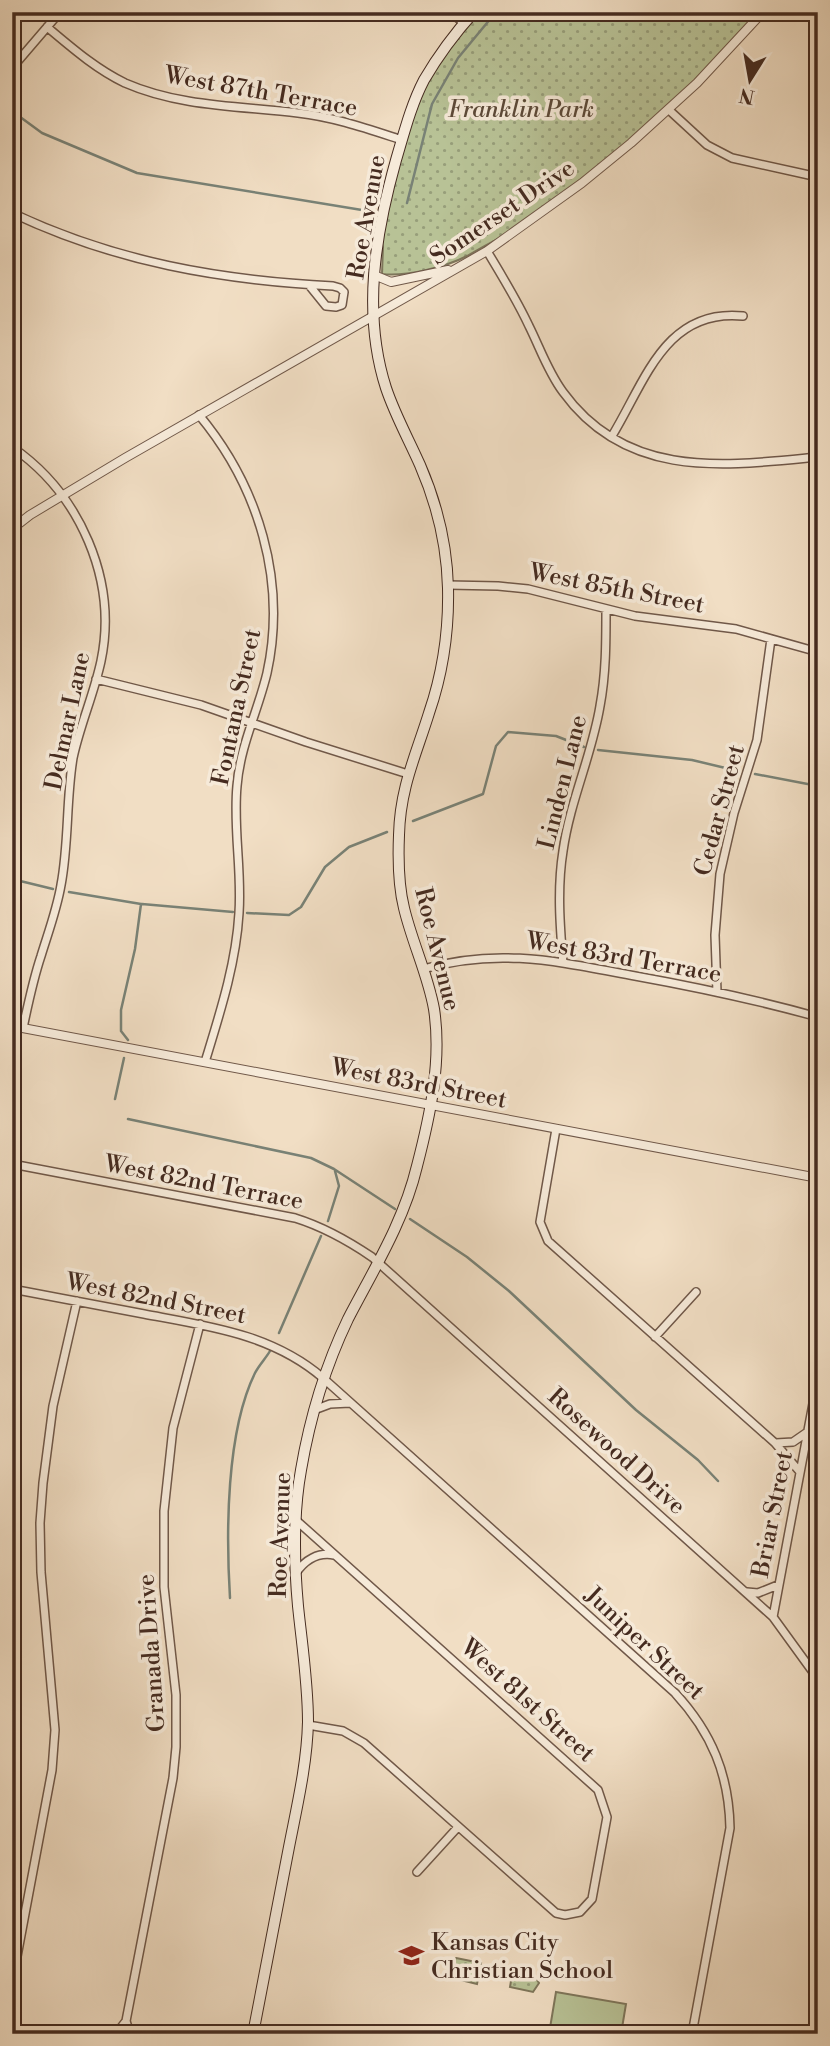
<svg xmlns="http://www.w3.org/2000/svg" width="830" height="2046" font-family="'Libre Bodoni',serif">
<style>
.green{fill:#b8c296;stroke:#7e765b;stroke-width:2}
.park{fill:url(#park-dots);stroke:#7e765b;stroke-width:2}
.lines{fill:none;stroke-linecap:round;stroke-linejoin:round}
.stream{stroke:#798276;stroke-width:2.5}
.minor-casing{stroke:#705849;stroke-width:10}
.tertiary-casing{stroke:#705849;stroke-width:10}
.secondary-casing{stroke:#452b20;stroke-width:12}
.minor{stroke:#f6ead9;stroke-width:7}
.tertiary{stroke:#f6ead9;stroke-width:8}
.secondary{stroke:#f6ead9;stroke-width:10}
.labels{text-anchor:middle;stroke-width:7;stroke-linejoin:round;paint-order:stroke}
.street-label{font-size:24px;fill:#452b20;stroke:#f6ead9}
.park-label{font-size:24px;font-style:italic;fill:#5c4938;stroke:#f6ead9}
.poi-label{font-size:24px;fill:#452b20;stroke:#f6ead9;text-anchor:start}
</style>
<defs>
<pattern id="park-dots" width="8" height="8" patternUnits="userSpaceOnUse" patternTransform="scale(1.75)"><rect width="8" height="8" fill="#b8c296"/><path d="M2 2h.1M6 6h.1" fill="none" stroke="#979e7a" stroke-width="1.8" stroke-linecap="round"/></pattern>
</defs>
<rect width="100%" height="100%" fill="#f1dec4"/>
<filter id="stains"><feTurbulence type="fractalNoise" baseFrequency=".00286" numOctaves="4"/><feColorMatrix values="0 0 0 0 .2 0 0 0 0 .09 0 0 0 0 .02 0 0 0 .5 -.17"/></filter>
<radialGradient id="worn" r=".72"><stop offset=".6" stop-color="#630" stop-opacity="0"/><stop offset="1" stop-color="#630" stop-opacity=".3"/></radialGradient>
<path class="green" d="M 556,1992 L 626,2004 L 621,2034 L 549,2034 Z"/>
<path class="park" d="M 474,12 L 763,12 L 669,110 L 515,231 C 498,238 483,247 467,256 C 446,267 405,277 382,274 L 383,247 L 379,233 L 423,83 Z
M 456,1958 L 481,1963 L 477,1984 L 445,1976 Z
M 512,1975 L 537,1980 L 539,1983 L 533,1992 L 510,1987 Z"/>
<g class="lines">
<path class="stream" d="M 12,111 L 42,133 L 137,173 L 368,211
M 407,203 L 432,104 L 458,58 L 496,12
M 598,750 L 692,760 L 738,771
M 755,774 L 818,786
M 413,821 L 483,794 L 496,746 L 508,732 L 556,736 L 584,747
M 12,879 L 53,889
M 69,892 L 141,904 L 135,949 L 121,1010 L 121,1031 L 128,1040
M 142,904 L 233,912
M 247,913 L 289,915 L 301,907 L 325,867 L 349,847 L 387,832
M 115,1099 L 124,1058
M 128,1119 L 311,1158 L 334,1169 L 395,1209
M 410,1219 L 467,1257 L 509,1291 L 636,1410 L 698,1460 L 718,1481
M 328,1221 L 339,1186 L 335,1171
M 279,1333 L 321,1236
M 230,1598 C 226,1533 226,1432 255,1373 C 259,1365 266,1358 270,1351"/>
<defs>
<path id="minor" d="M 450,12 L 464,23
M 47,27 C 72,48 96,69 125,83 C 180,107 240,106 298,113 C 334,117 368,129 402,140
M 12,68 L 60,12
M 669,110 L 707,145 L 732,158 L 818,177
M 12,213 C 116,262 219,280 333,286 L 340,288 L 344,292 L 342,305 L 336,307 L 326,306 L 309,285
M 487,251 C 502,276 517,300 529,326 C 540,348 548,372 563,392 C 627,480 724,466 818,457
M 199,415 C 259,487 287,581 267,673 C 258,711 240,746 237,786 C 233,828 242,870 239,913 C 236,964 220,1013 205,1062
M 612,436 C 645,382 665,308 743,316
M 12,447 C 80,494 118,580 101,661 C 94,694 80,725 73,758 C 66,800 69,843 61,885 C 57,909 48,933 41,956 C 33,980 28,1004 23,1028
M 448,585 L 498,586 L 528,589 L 635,616 L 736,629 L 818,652
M 96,679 L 201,705 L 306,742 L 408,774
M 563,963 C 560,926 557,888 563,851 C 570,801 592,755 600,706 C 606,674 606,642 606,610
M 423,969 C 500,947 559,962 635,976 C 696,987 757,1000 818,1017
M 717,992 L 715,935 L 720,874 L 734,813 L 757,740 L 771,639
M 556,1129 L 540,1222 L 548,1241 L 775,1443 L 800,1472
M 12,1164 L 295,1218 C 324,1227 347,1240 372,1257 L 773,1617 L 818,1679
M 12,1289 C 56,1297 100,1306 144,1314 C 208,1326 272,1334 323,1378 L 675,1693 C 712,1733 729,1775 730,1828 L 692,2034
M 655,1337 L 696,1292
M 314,1410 L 330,1404 L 350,1403
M 776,1443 L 793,1442 L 806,1433
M 297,1521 L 598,1790 L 607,1817 L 592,1899 L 580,1912 L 565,1915 L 556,1913 L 364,1743 L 343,1731 L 308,1725
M 296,1573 C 305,1560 318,1552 334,1555
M 747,1592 L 758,1593 L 778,1585
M 773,1617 L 818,1377
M 417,1872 L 458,1827
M 12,1983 L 52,1770 L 55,1730 L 41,1572 L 40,1523 L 43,1483 L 53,1406 L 77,1301
M 126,2021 L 130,2034
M 116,2034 L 126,2021 L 173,1778 L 176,1747 L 176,1695 L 164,1587 L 164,1511 L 173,1428 L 200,1324
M 817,2034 L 818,2032"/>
<path id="tertiary" d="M 374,275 L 391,282 L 448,270
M 12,529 L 30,515 L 125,458 L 487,251 L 582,183 L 631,143 L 697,83 L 763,12
M 12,1026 L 818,1178
M 12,2028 L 42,2034"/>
<path id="secondary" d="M 253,2034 C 265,1972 277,1909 289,1847 C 297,1806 307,1764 308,1722 C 308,1683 302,1645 298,1606 C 294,1562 293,1514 301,1470 C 310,1417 325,1367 348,1319 C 374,1269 404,1221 417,1166 C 430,1116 442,1061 434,1009 C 428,975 412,942 404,908 C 398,884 398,859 399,835 C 400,788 416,755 429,713 C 443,672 449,631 448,588 C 447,546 437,504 420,465 C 409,440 395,415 386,388 C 362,313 375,235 396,160 C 404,133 411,105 424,80 C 438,56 455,33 474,12"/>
</defs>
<use href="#minor" class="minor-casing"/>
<use href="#tertiary" class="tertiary-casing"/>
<use href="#secondary" class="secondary-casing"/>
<use href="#minor" class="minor"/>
<use href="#tertiary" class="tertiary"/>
<use href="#secondary" class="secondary"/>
</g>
<defs>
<symbol id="school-bare" viewBox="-9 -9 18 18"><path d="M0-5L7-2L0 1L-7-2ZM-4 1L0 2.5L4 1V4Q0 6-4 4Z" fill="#8f2418" stroke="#f6ead9" stroke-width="2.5" paint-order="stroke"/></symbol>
</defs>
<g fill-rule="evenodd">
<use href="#school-bare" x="394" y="1938" width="35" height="35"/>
</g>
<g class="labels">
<g class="street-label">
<text transform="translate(261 91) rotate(10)" y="8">West 87th Terrace</text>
<text transform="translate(502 212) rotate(-34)" y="8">Somerset Drive</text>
<text transform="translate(366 217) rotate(-80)" y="8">Roe Avenue</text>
<text transform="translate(617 588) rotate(11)" y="8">West 85th Street</text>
<text transform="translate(236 707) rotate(-78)" y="8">Fontana Street</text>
<text transform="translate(67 721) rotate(-78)" y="8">Delmar Lane</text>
<text transform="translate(562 782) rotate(-76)" y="8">Linden Lane</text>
<text transform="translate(719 810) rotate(-75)" y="8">Cedar Street</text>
<text transform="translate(438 949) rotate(76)" y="8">Roe Avenue</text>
<text transform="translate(624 957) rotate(10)" y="8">West 83rd Terrace</text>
<text transform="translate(419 1083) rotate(11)" y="8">West 83rd Street</text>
<text transform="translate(204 1182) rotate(11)" y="8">West 82nd Terrace</text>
<text transform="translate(156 1298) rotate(11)" y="8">West 82nd Street</text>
<text transform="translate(617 1451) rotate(42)" y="8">Rosewood Drive</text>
<text transform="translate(772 1514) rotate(-79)" y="8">Briar Street</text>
<text transform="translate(280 1535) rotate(-88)" y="8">Roe Avenue</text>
<text transform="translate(645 1643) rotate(43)" y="8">Juniper Street</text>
<text transform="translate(151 1653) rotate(-94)" y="8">Granada Drive</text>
<text transform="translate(528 1700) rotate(42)" y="8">West 81st Street</text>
</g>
<g class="park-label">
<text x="521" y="117">Franklin Park</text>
</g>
<g class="poi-label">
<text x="431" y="1950">Kansas City<tspan x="431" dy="28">Christian School</tspan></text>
</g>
</g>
<rect width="830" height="2046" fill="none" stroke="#f1dec4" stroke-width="42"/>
<rect x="14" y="14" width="802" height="2018" fill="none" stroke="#452b20" stroke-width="3.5"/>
<rect x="21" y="21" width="788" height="2004" fill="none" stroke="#452b20" stroke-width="2"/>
<g transform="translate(750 80) rotate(191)" stroke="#f6ead9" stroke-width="5" paint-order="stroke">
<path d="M0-5L12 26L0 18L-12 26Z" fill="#452b20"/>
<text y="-10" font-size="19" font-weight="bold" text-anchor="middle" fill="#452b20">N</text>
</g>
<rect width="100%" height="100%" filter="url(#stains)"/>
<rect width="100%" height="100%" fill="url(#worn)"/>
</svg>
